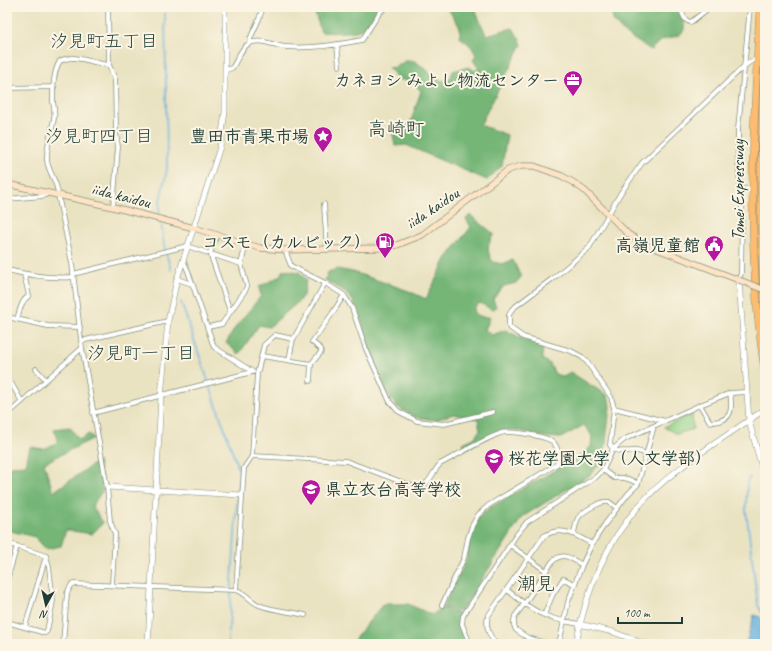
<svg xmlns="http://www.w3.org/2000/svg" width="772" height="651" font-family="Caveat,'Klee One',sans-serif">
<style>
.green{fill:#92d48b;stroke:#588860}
.forest{fill:#75b677;stroke:#4a7a56}
.water{fill:#68b2e0;stroke:#44788a}
.lines{fill:none;stroke-linecap:round;stroke-linejoin:round}
.stream{stroke:#68b2e0;stroke-width:1.5}
.minor-tunnel{stroke:#c1c2a6;stroke-width:4;stroke-dasharray:4 2;stroke-linecap:butt}
.minor-casing{stroke:#84907b;stroke-width:5.5}
.tertiary-casing{stroke:#84907b;stroke-width:6}
.secondary-casing{stroke:#84907b;stroke-width:7}
.motorway-casing{stroke:#84907b;stroke-width:8}
.minor{stroke:#fff;stroke-width:4}
.tertiary{stroke:#fff;stroke-width:5}
.secondary{stroke:#fee4c6;stroke-width:5.5}
.motorway{stroke:#fdbc70;stroke-width:7}
.secondary-bridge-casing{stroke:#84907b;stroke-width:7;stroke-linecap:butt}
.secondary-bridge{stroke:#fee4c6;stroke-width:5.5}
.labels{text-anchor:middle;stroke-width:4;stroke-linejoin:round;paint-order:stroke}
.poi-label{font-size:17px;font-weight:bold;fill:#1f3d34;stroke:#fcf5e5;text-anchor:end}
.street-label{font-size:17px;fill:#1f3d34;stroke:#fcf5e5}
.neighbourhood-label{font-size:18px;fill:#1f3d34;stroke:#fcf5e5}
.quarter-label{font-size:19px;fill:#1f3d34;stroke:#fcf5e5}
</style>
<rect width="100%" height="100%" fill="#fcf5e5"/>
<filter id="ink" filterUnits="userSpaceOnUse"><feTurbulence type="fractalNoise" baseFrequency=".025" numOctaves="2"/><feDisplacementMap in="SourceGraphic" scale="8" xChannelSelector="R" yChannelSelector="G"/><feConvolveMatrix kernelMatrix="1 2 1 2 8 2 1 2 1" color-interpolation-filters="sRGB"/></filter>
<filter id="wash" filterUnits="userSpaceOnUse"><feTurbulence type="fractalNoise" baseFrequency=".012" numOctaves="4" result="noise"/><feDisplacementMap in="SourceGraphic" scale="16" xChannelSelector="R" yChannelSelector="G"/><feGaussianBlur stdDeviation="0.9" result="paint"/><feColorMatrix in="noise" values="0 0 0 0 0 0 0 0 0 0 0 0 0 0 0 0 0 1.4 0 .05"/><feComposite in="paint" operator="in"/></filter>
<g filter="url(#wash)">
<rect width="100%" height="100%" fill="#eae3c2"/>
<path class="green" d="M 692,414 L 693,429 L 677,434 L 664,427 Z"/>
<path class="forest" d="M 313,7 L 384,7 C 381,10 377,12 374,15 C 370,19 367,27 362,29 C 355,33 329,33 321,32 Z
M 449,7 L 479,7 L 476,12 L 486,35 L 513,28 L 522,44 L 480,125 L 507,135 L 502,166 L 487,180 L 406,145 L 395,146 L 392,129 L 410,124 L 421,91 L 411,81 L 397,79 L 393,72 L 388,68 L 396,67 L 405,61 L 415,61 L 441,81 L 450,79 L 453,71 L 469,67 L 475,71 L 479,69 L 473,60 L 476,55 L 471,46 L 460,37 L 460,27 L 448,9 Z
M 604,7 L 678,7 C 677,14 683,18 684,25 C 686,38 669,36 661,41 C 657,43 654,47 651,50 L 629,36 L 614,23 L 611,11 Z
M 470,215 L 494,234 C 487,245 486,251 493,262 L 502,264 L 513,260 L 521,277 L 516,283 L 504,286 L 493,299 L 496,307 L 493,310 L 480,303 L 474,307 L 475,314 L 482,317 L 490,317 L 485,330 L 492,335 L 506,330 L 523,339 L 543,346 L 542,359 L 550,364 L 555,374 L 564,377 L 570,372 L 608,396 L 610,406 L 604,459 L 590,475 L 522,517 L 461,612 L 443,607 L 466,561 L 470,537 L 474,526 L 479,516 L 489,508 L 578,457 L 591,447 L 592,436 L 584,425 L 561,438 L 545,437 L 516,430 L 501,430 L 466,449 L 463,443 L 474,438 L 480,430 L 478,419 L 453,414 L 436,420 L 414,417 L 396,406 L 385,389 L 369,349 L 361,318 L 353,301 L 344,291 L 325,280 L 328,272 L 337,269 L 353,272 L 409,291 L 426,299 L 446,259 L 471,227 L 466,219 Z
M 283,270 L 299,272 L 306,279 L 304,294 L 298,302 L 269,327 L 259,325 L 239,354 L 226,343 L 237,325 L 261,296 L 259,287 L 280,276 Z
M 70,427 L 79,440 L 89,434 L 94,438 L 44,463 L 53,492 L 98,461 L 103,490 L 92,506 L 103,523 L 92,534 L 66,530 L 61,546 L 46,549 L 35,537 L 7,530 L 7,473 L 10,466 L 26,465 L 30,447 L 44,449 L 58,442 L 54,429 Z
M 383,604 L 408,604 L 432,615 L 442,608 L 460,614 C 458,625 461,633 466,644 L 353,644 L 354,640 Z"/>
<path class="water" d="M 754,615 L 759,616 L 765,624 L 765,644 L 746,644 Z"/>
<g class="lines">
<path class="stream" d="M 160,217 C 157,202 165,184 167,168 L 165,7
M 161,221 L 164,246 L 171,270
M 181,302 L 239,471 L 228,644
M 750,477 L 747,482 L 746,510 L 758,606 L 765,617"/>
</g>
</g>
<g filter="url(#ink)">
<g class="lines">
<path class="minor-tunnel" d="M 758,56 L 765,49"/>
<defs>
<path id="minor" d="M 108,7 L 109,65 L 115,79 L 116,133 L 118,147 L 113,207
M 681,7 C 681,13 685,22 691,22 L 710,7
M 251,43 L 250,39 L 259,19 L 263,7
M 337,45 L 339,66
M 109,65 C 94,64 75,53 60,61 C 53,72 53,89 53,102 C 54,107 55,113 54,118 C 52,132 46,145 47,160 C 48,172 58,182 58,195 L 72,263 L 82,348 L 107,487 L 110,521 L 115,534 L 112,584
M 226,70 L 232,68 C 238,60 240,48 250,43 C 260,38 275,46 286,47 C 312,49 337,45 362,40 L 380,12 L 386,7
M 7,88 L 54,87
M 740,189 L 748,189
M 7,199 L 43,196 L 50,193
M 324,204 L 327,249
M 217,235 L 210,253 L 230,311
M 285,250 L 291,266 L 325,283 L 344,295 L 352,308 L 366,349 L 390,402 L 398,411 L 417,421 L 444,424 L 493,412
M 183,260 L 188,271 L 214,347 L 253,372
M 7,270 C 28,275 51,279 73,277
M 73,274 L 187,246 L 241,264
M 177,279 L 192,284
M 739,280 L 741,273 L 742,210 L 738,158 L 738,129 L 750,7
M 7,317 L 48,326 L 80,327
M 17,319 C 20,311 21,300 29,296 L 24,274
M 208,327 L 222,324 L 246,289 L 247,286 L 241,264 L 246,244
M 81,341 L 168,321
M 262,356 L 311,364 L 310,381
M 289,360 L 293,339
M 311,364 L 321,352 L 321,349 L 312,342 L 332,314 L 344,295
M 36,369 L 46,380
M 7,378 L 10,381 L 22,402
M 700,405 L 710,422 C 732,422 733,410 730,393
M 614,408 L 665,421
M 93,413 L 252,372
M 7,415 L 82,348
M 646,454 C 643,453 640,451 637,451 C 627,450 617,455 610,445 L 614,408 L 611,397 L 587,362 L 582,357 L 571,351 L 523,337 L 509,327 L 509,315 L 512,309 L 556,276 L 589,248 L 620,194 L 642,163 L 743,67 L 753,60
M 252,456 L 346,461 L 415,487 C 431,486 430,475 440,464 C 459,454 480,441 501,433 C 510,430 544,436 552,441 C 559,447 559,457 557,464 L 489,505 L 478,515 L 472,526 L 468,538 L 464,558 L 442,605
M 603,470 L 614,478 C 623,477 630,478 638,484
M 574,533 C 575,528 576,522 578,518 C 583,511 602,500 609,502 L 617,508
M 7,543 L 46,556 L 49,567 L 53,601 L 47,631 L 45,633 L 7,622
M 510,545 L 546,571
M 7,580 L 17,546
M 236,590 L 244,468 L 252,456 L 257,374 L 264,345 L 275,335 L 293,339 L 294,338 L 325,283
M 507,590 C 521,601 535,613 552,618 C 561,621 570,622 579,624
M 544,615 L 553,594 L 563,579 L 564,579 L 574,584
M 25,627 L 46,556
M 63,644 L 67,593 L 72,584 L 236,590 C 245,592 250,601 259,605 C 271,610 291,612 305,615
M 470,644 L 462,624 L 463,616 L 517,534 L 527,522 L 596,477 L 603,470 L 613,449 L 625,439 L 700,405 L 730,393 L 746,392
M 496,644 C 489,635 485,627 488,616 L 544,536 C 561,525 576,535 592,544
M 549,644 L 528,638 L 516,630 L 514,625 L 514,621 L 515,616 L 525,603 L 552,562 C 563,551 570,558 582,565
M 559,644 L 568,602 L 582,565 L 592,544 L 605,524 L 628,494 L 638,484 L 654,426"/>
<path id="tertiary" d="M 739,280 L 749,421 L 765,479
M 107,487 L 241,495
M 579,624 L 613,632 L 645,644
M 148,644 L 161,396 L 168,321 L 177,279 L 220,147 L 225,112 L 225,7
M 576,644 C 586,589 608,537 648,496 C 682,462 726,437 765,409"/>
<path id="secondary" d="M 7,184 L 113,207 L 194,228 L 260,248 L 285,250 L 379,248 L 397,245 L 422,235 L 508,170 L 521,166 L 534,166 L 562,176 L 574,183 L 585,191 L 628,234 L 644,244 L 739,280"/>
<path id="motorway" d="M 760,7 C 753,130 746,250 765,372
M 765,64 C 760,145 759,226 765,308"/>
</defs>
<use href="#minor" class="minor-casing"/>
<use href="#tertiary" class="tertiary-casing"/>
<use href="#secondary" class="secondary-casing"/>
<use href="#motorway" class="motorway-casing"/>
<use href="#minor" class="minor"/>
<use href="#tertiary" class="tertiary"/>
<use href="#secondary" class="secondary"/>
<use href="#motorway" class="motorway"/>
<defs>
<path id="secondary-bridge" d="M 739,280 L 765,290"/>
</defs>
<use href="#secondary-bridge" class="secondary-bridge-casing"/>
<use href="#secondary-bridge" class="secondary-bridge"/>
</g>
</g>
<defs>
<symbol id="office-pin" viewBox="-11 -11 22 30"><path d="M0 17L-7.5 6A9.5 9.5 0 1 1 7.5 6Z" fill="#b5179e" stroke="#fcf5e5"/><path d="M-6-3h4V-5.5h4V-3h4V5H-6ZM-1-4.5V-3h2v-1.5ZM-6 0V1H6V0Z" fill="#fff"/></symbol>
<symbol id="sight-pin" viewBox="-11 -11 22 30"><path d="M0 17L-7.5 6A9.5 9.5 0 1 1 7.5 6Z" fill="#b5179e" stroke="#fcf5e5"/><path d="M0-6L1.8-2.2L6-1.7L2.9 1.2L3.7 5.4L0 3.3L-3.7 5.4L-2.9 1.2L-6-1.7L-1.8-2.2Z" fill="#fff"/></symbol>
<symbol id="fuel-pin" viewBox="-11 -11 22 30"><path d="M0 17L-7.5 6A9.5 9.5 0 1 1 7.5 6Z" fill="#b5179e" stroke="#fcf5e5"/><path d="M-5.5-6h7V0h2V4h1.3V-2.5L3-4.5l.8-.8L6-3V5H2.5V1h-1V6h-7ZM-4.2-4.7v3.2H.2V-4.7Z" fill="#fff"/></symbol>
<symbol id="civic-pin" viewBox="-11 -11 22 30"><path d="M0 17L-7.5 6A9.5 9.5 0 1 1 7.5 6Z" fill="#b5179e" stroke="#fcf5e5"/><path d="M-.6-6.5H3V-4.5H.6V-3L4-1V1h2V6H-6V1h2V-1L-.6-3ZM-1.2 2.5V6h2.4V2.5Z" fill="#fff"/></symbol>
<symbol id="university-pin" viewBox="-11 -11 22 30"><path d="M0 17L-7.5 6A9.5 9.5 0 1 1 7.5 6Z" fill="#b5179e" stroke="#fcf5e5"/><path d="M0-5L7-2L0 1L-7-2ZM-4 1L0 2.5L4 1V4Q0 6-4 4Z" fill="#fff"/></symbol>
<symbol id="school-pin" viewBox="-11 -11 22 30"><path d="M0 17L-7.5 6A9.5 9.5 0 1 1 7.5 6Z" fill="#b5179e" stroke="#fcf5e5"/><path d="M0-5L7-2L0 1L-7-2ZM-4 1L0 2.5L4 1V4Q0 6-4 4Z" fill="#fff"/></symbol>
</defs>
<g fill-rule="evenodd">
<use href="#office-pin" x="562" y="69" width="22" height="30"/>
<use href="#sight-pin" x="312" y="125" width="22" height="30"/>
<use href="#fuel-pin" x="374" y="231" width="22" height="30"/>
<use href="#civic-pin" x="703" y="234" width="22" height="30"/>
<use href="#university-pin" x="483" y="447" width="22" height="30"/>
<use href="#school-pin" x="300" y="478" width="22" height="30"/>
</g>
<g class="labels">
<g class="poi-label">
<text x="559" y="86">カネヨシ みよし物流センター</text>
<text x="309" y="142">豊田市青果市場</text>
<text x="371" y="248">コスモ（カルビック）</text>
<text x="700" y="251">高嶺児童館</text>
<text x="508" y="464" text-anchor="start">桜花学園大学（人文学部）</text>
<text x="325" y="495" text-anchor="start">県立衣台高等学校</text>
</g>
<g class="street-label">
<text transform="translate(738 190) rotate(-90)" y="6">Tomei Expressway</text>
<text transform="translate(121 195) rotate(14)" y="6">iida kaidou</text>
<text transform="translate(432 208) rotate(-34)" y="6">iida kaidou</text>
</g>
<g class="neighbourhood-label">
<text x="104" y="47">汐見町五丁目</text>
<text x="99" y="142">汐見町四丁目</text>
<text x="141" y="359">汐見町一丁目</text>
</g>
<g class="quarter-label">
<text x="396" y="135">高崎町</text>
<text x="536" y="590">潮見</text>
</g>
</g>
<rect width="772" height="651" fill="none" stroke="#fcf5e5" stroke-width="24"/>
<g transform="translate(46 605) rotate(188)" stroke="#fcf5e5" stroke-width="3" paint-order="stroke">
<path d="M0-3L7 15L0 10L-7 15Z" fill="#1f3d34"/>
<text y="-6" font-size="11" font-weight="bold" text-anchor="middle" fill="#1f3d34">N</text>
</g>
<path d="M618 617v6h64v-6" fill="none" stroke="#1f3d34" stroke-width="2"/>
<text x="624" y="617" font-size="12" fill="#1f3d34" stroke="#fcf5e5" stroke-width="3" paint-order="stroke">100 m</text>
</svg>
